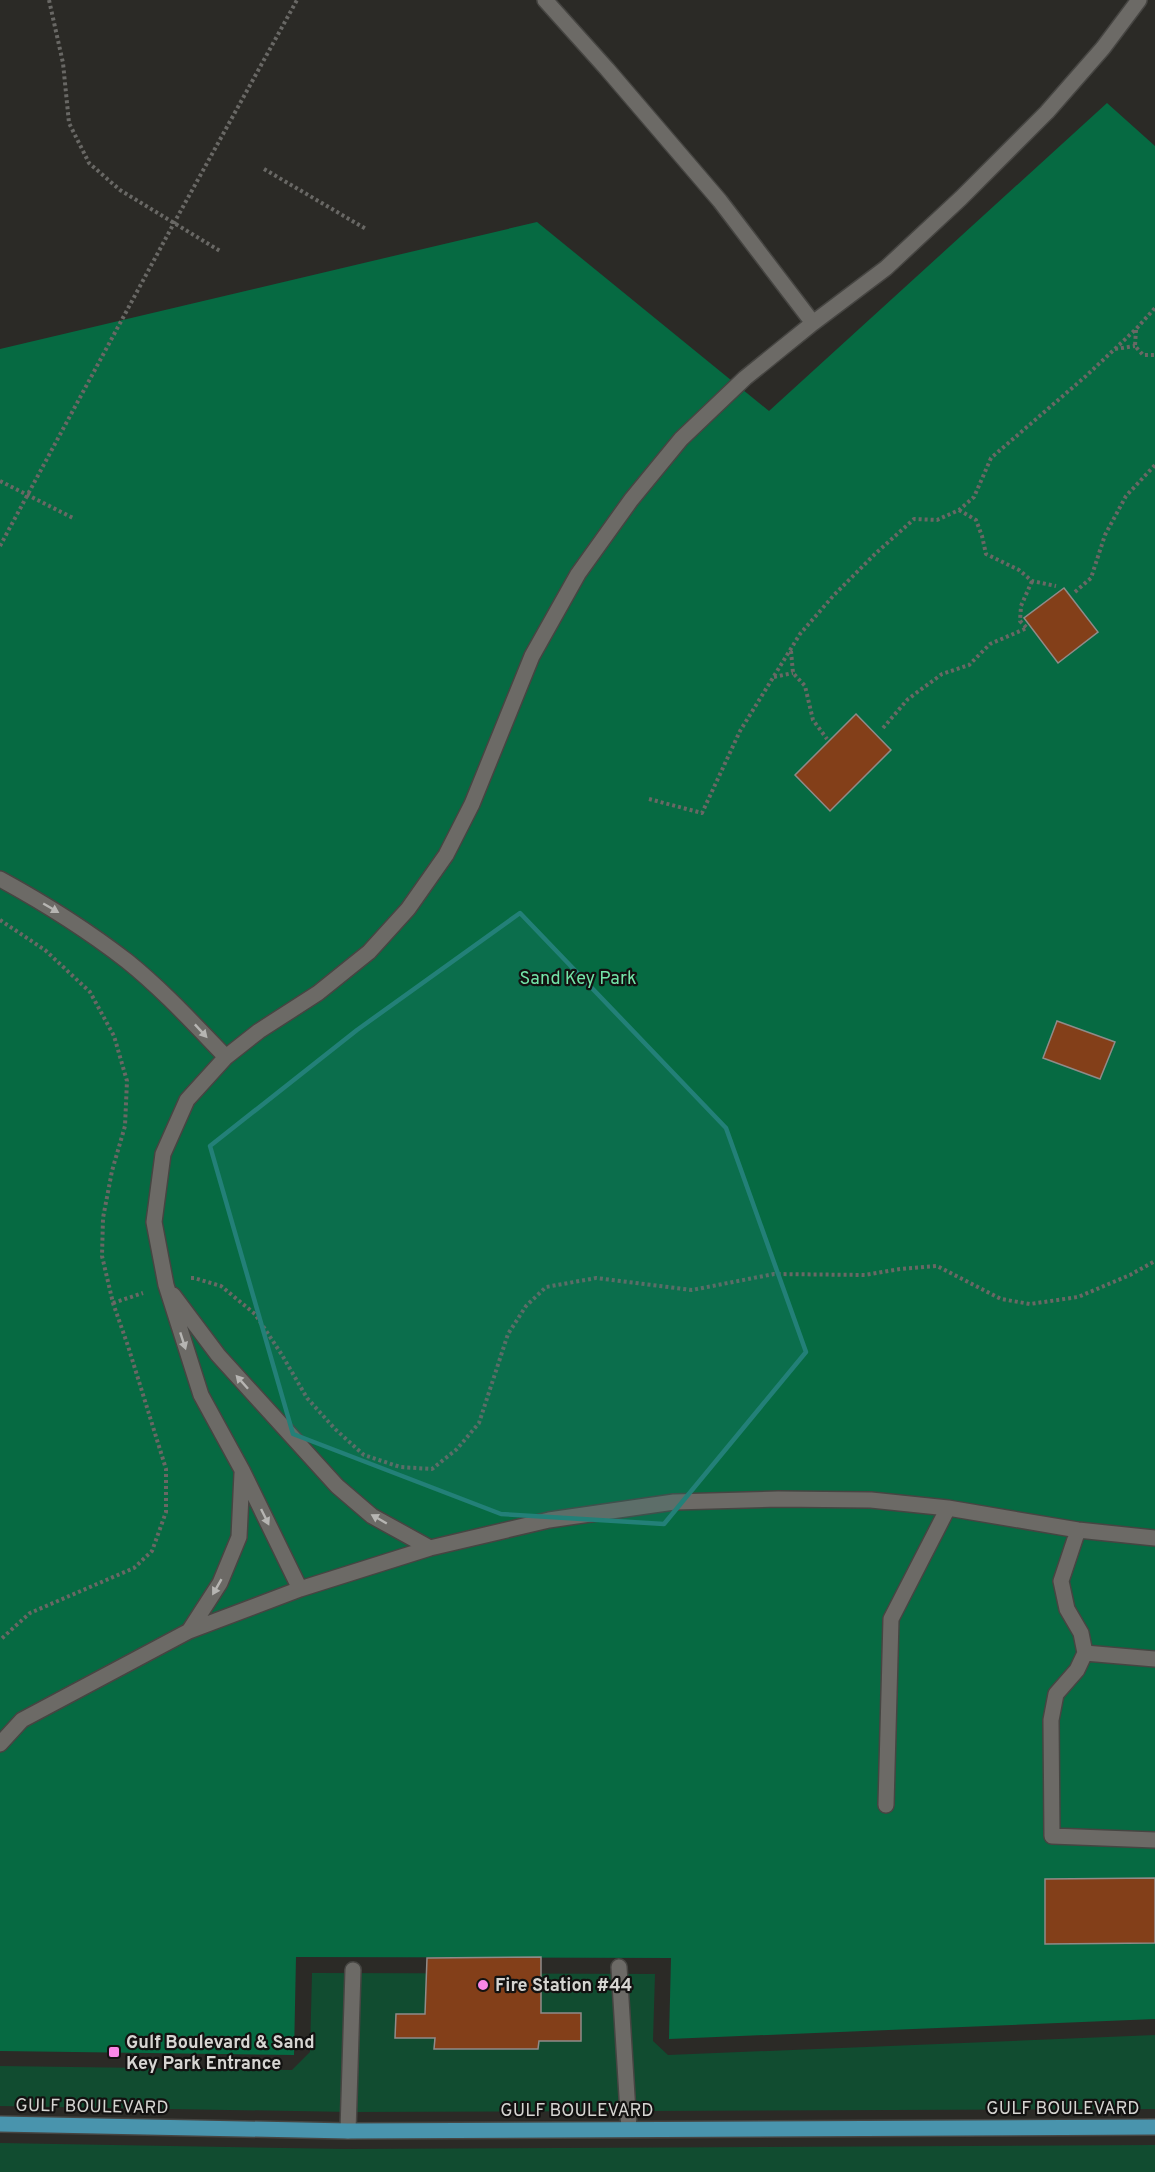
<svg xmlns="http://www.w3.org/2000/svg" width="1155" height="2172" font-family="Overpass,sans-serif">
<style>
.green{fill:#114c30}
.forest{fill:#066a42}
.building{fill:#833f19;stroke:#908b89;stroke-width:1.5}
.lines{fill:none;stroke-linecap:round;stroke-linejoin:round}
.minor-casing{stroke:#464542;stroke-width:18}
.major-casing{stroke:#464542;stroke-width:18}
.path{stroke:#696865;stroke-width:4;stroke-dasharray:3 3;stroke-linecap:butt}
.minor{stroke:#6c6a66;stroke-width:15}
.major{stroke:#4994ad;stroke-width:15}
.oneway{fill:#b6b5b2}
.marked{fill:#238078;fill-opacity:0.2;stroke:#238078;stroke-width:4.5;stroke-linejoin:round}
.poi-dot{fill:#fa87e7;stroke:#131211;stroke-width:2}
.labels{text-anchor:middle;stroke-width:4.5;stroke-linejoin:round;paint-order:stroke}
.park-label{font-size:18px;fill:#74e5a9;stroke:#131211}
.poi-label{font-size:18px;font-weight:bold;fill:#d6d5d2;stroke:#131211;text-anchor:start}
.street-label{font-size:18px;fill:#d6d5d2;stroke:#131211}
</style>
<rect width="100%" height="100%" fill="#2b2a26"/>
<path class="green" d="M 312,1973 L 655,1974 L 653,2041 L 668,2055 L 1155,2035 L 1155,2109 L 350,2112 L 0,2106 L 0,2066 L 292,2070 L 310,2052 Z
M 0,2143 L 345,2149 L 1155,2145 L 1155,2172 L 0,2172 Z"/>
<path class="forest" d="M 1107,103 L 1155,146 L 1155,2019 L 669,2039 L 671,1958 L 296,1957 L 294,2055 L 0,2051 L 0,349 L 537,222 L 769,411 Z"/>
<path class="building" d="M 1064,588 L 1098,632 L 1058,663 L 1024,618 Z
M 856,714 L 891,750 L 830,811 L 795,775 Z
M 1057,1021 L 1115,1042 L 1100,1079 L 1043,1058 Z
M 1155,1878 L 1155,1943 L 1045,1944 L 1045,1879 Z
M 541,1957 L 541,2013 L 581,2013 L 581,2041 L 539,2041 L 538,2049 L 434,2049 L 435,2038 L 395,2038 L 396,2014 L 425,2014 L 427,1958 Z"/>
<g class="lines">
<defs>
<path id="minor" d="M 545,0 L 607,69 L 720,201 L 813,323
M 0,879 C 44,903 87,930 127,961 C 163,990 194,1024 226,1057
M 173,1295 L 218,1355 L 337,1486 L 372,1516 L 430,1548
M 1078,1530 L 1061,1581 L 1067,1609 L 1081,1633 L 1085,1653 L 1077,1670 L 1056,1694 L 1051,1720 L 1052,1836 L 1155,1840
M 300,1589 L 242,1470 L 201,1395 L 166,1285 L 154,1222 L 163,1154 L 187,1100 L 226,1057 L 259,1031 L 318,993 L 369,952 L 408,909 L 446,855 L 472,804 L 532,656 L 578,574 L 631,500 L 681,439 L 745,378 L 813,323 L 886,268 L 961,198 L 1047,112 L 1103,48 L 1139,0
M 189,1631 L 220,1583 L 239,1537 L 242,1473
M 1085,1653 L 1155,1659
M 0,1744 L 22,1720 L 189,1631 L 300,1589 L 430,1548 L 549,1520 L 674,1502 L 778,1499 L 871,1500 L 948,1508 L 1078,1530 L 1155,1538
M 886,1805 L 891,1619 L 948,1508
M 619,1967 L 629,2129
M 348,2131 L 353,1970"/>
<path id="major" d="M 0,2124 L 348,2131 L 1155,2127"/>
</defs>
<use href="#minor" class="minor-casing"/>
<use href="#major" class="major-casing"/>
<path class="path" d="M 49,0 L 63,63 L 69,123 L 89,163 L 120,190 L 220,251
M 264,169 L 366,229
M 1136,330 L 1135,346 L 1143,355 L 1155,355
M 1115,349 L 1135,346
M 0,481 L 75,519
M 959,510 L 976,520 L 982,536 L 986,554 L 1019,570 L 1032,581 L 1056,586
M 0,546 L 174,223 L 297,0
M 1075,592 L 1091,578 L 1105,535 L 1126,496 L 1155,465
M 791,651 L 793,673 L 805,686 L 813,720 L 827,739
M 774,677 L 793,673
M 883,728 L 908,699 L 942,674 L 969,665 L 990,644 L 1027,628 L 1020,621 L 1021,606 L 1032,581
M 649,799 L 702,813 L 740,731 L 800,634 L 834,595 L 876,553 L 914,519 L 937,520 L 959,510 L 974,497 L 991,458 L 1086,376 L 1136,329 L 1155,308
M 0,920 L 45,950 L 90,992 L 114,1036 L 127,1081 L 125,1126 L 112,1171 L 103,1218 L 102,1256 L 113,1303 L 128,1346 L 166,1469 L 166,1512 L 152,1551 L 134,1568 L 30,1613 L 0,1640
M 191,1278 L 194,1278 L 221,1286 L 255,1314 L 282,1355 L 307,1398 L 335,1429 L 364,1455 L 400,1467 L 432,1469 L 457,1449 L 479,1423 L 508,1334 L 526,1306 L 546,1287 L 596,1278 L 692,1290 L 774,1274 L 865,1275 L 900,1269 L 937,1266 L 1001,1299 L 1030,1304 L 1078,1297 L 1130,1275 L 1155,1261
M 113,1303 L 143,1293"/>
<use href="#minor" class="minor"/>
<use href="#major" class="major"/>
</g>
<defs><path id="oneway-solid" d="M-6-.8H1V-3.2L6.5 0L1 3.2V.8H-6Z" transform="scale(1.5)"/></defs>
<g class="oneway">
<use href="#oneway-solid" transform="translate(51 908) rotate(30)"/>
<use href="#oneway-solid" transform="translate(201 1031) rotate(47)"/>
<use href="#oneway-solid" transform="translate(183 1341) rotate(72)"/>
<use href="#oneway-solid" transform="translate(242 1382) rotate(-132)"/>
<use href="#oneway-solid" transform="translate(265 1517) rotate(64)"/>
<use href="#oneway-solid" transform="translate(379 1519) rotate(-150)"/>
<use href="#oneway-solid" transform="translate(217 1587) rotate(120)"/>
</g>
<path class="marked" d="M 520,913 L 726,1128 L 806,1352 L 664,1524 L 501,1514 L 293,1434 L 210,1146 L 357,1030 Z"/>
<g class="poi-dot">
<circle cx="483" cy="1985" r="6"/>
<rect x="108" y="2046" width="12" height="12" rx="3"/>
</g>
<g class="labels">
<g class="park-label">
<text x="578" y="984">Sand Key Park</text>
</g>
<g class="poi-label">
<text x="495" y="1991">Fire Station #44</text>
<text x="126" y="2048">Gulf Boulevard &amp; Sand<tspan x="126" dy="21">Key Park Entrance</tspan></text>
</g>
<g class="street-label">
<text transform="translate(92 2106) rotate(1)" y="6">GULF BOULEVARD</text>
<text x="1063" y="2114">GULF BOULEVARD</text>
<text x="577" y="2116">GULF BOULEVARD</text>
</g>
</g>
</svg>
